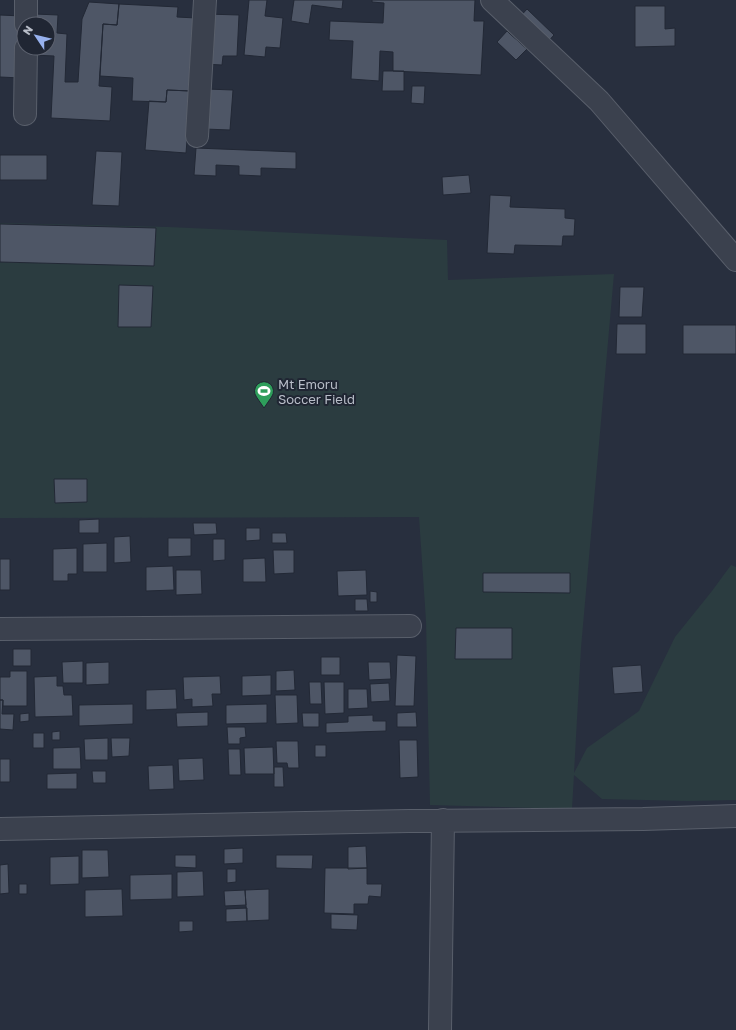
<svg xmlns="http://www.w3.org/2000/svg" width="736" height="1030" font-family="'Golos Text',sans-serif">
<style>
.green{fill:#2b3c40}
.building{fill:#4e5666;stroke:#222835}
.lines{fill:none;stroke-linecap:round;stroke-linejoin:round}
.minor-casing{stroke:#595f6b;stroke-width:24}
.minor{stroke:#3b414e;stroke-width:22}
.labels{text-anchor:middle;stroke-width:4;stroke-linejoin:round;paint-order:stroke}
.poi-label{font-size:13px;fill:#b8bdc8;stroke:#202633;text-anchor:start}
</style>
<rect width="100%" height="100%" fill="#282f3e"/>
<path class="green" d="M 0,223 L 168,227 L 447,240 L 448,280 L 614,274 L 581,648 L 574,773 L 587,748 L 639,711 L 675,637 L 712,591 L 731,565 L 736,567 L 736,800 L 688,801 L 602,799 L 574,775 L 572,809 L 430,805 L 426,621 L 419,517 L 0,518 Z"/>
<path class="building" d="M 249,0 L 267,0 L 265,16 L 283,18 L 280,48 L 266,47 L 265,57 L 244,55 Z
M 294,0 L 343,0 L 342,9 L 312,5 L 309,24 L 291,21 Z
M 372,0 L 475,0 L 474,21 L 484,21 L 481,75 L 393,71 L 393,52 L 380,51 L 379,81 L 351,79 L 353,41 L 329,40 L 330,21 L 383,23 L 384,3 L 372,2 Z
M 89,2 L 119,4 L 117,25 L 103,24 L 99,86 L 112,87 L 110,121 L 51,118 L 54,56 L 33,55 L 33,48 L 48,48 L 48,24 L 34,24 L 35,14 L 58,15 L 57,33 L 67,34 L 65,82 L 78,82 L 82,19 Z
M 119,4 L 178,7 L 177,17 L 196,18 L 191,91 L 167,90 L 166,102 L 132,101 L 133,78 L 100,76 L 103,24 L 117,25 Z
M 635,6 L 665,6 L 665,29 L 675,28 L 675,46 L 635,47 Z
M 527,9 L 554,35 L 535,56 L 507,31 Z
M 206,14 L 239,15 L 237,56 L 223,56 L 222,65 L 203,64 Z
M 0,15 L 22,16 L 21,78 L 0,77 Z
M 507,31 L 527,49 L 516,60 L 497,42 Z
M 383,71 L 404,71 L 404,91 L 382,91 Z
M 412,86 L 425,86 L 424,104 L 411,103 Z
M 207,89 L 233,90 L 230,130 L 205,129 Z
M 167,90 L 191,91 L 186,153 L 145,150 L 149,101 L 166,102 Z
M 196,148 L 296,152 L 296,169 L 261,168 L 261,176 L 239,175 L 239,166 L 216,165 L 216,176 L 194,175 Z
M 96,151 L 122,152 L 119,206 L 92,205 Z
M 0,155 L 47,155 L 47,180 L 0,180 Z
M 469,175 L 471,193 L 443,195 L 442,177 Z
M 490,195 L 511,196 L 510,207 L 565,209 L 565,218 L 575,219 L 574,236 L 563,236 L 562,246 L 515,245 L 514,254 L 487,253 Z
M 0,224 L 156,228 L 154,266 L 0,262 Z
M 119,285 L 153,286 L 151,327 L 118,327 Z
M 620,287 L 644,287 L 642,317 L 619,317 Z
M 617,324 L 646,324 L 646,354 L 616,354 Z
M 683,325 L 736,325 L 736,354 L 683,354 Z
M 54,479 L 87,479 L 87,502 L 55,503 Z
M 99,519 L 99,533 L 79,533 L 79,520 Z
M 193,523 L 216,523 L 217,534 L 194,535 Z
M 246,528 L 260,528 L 260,540 L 246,541 Z
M 272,533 L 286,533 L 287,543 L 272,543 Z
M 130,536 L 131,562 L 114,563 L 114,537 Z
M 168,538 L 191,538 L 191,556 L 168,557 Z
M 213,539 L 225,539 L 225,560 L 213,561 Z
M 107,543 L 107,572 L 83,572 L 83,544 Z
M 77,548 L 77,574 L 68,574 L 68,581 L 53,581 L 53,549 Z
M 273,550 L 294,550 L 294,573 L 274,574 Z
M 265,558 L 266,582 L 243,582 L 243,559 Z
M 0,559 L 10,559 L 10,590 L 0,590 Z
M 173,566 L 174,590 L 146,591 L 146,567 Z
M 176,570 L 201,570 L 202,594 L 176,595 Z
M 366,570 L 367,595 L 338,596 L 337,571 Z
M 483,573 L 570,573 L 570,593 L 483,592 Z
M 370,591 L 377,592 L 377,602 L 370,602 Z
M 355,599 L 367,599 L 368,611 L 355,611 Z
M 456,628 L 512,628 L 512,659 L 455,659 Z
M 13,649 L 31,649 L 31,666 L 13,666 Z
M 397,655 L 416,656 L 414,706 L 395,706 Z
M 321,657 L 340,657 L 340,675 L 321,675 Z
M 83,661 L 83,683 L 63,683 L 62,662 Z
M 109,662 L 109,684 L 86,685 L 86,663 Z
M 368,662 L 390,662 L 391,679 L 369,680 Z
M 641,665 L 643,692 L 614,694 L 612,667 Z
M 294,670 L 295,690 L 276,691 L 276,671 Z
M 10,671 L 27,671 L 27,706 L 3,706 L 3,700 L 0,700 L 0,677 L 10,677 Z
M 271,675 L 271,695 L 242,696 L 242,676 Z
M 57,676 L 57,686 L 63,686 L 64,695 L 72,695 L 73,716 L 35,717 L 34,677 Z
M 220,676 L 221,694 L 212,694 L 213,706 L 192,707 L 192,699 L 184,700 L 183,677 Z
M 309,682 L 321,682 L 322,704 L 310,704 Z
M 324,682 L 344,682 L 344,713 L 325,714 Z
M 389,683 L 390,701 L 371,702 L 370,684 Z
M 176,689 L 177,709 L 146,710 L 146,690 Z
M 348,689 L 367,689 L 368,708 L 348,709 Z
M 275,695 L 297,695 L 298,723 L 276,724 Z
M 0,700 L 3,700 L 2,714 L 14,714 L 13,730 L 0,729 Z
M 133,704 L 133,724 L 79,726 L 79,705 Z
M 267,704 L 267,723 L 226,724 L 226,705 Z
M 208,712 L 208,726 L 177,727 L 176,713 Z
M 416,712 L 417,727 L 397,727 L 397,713 Z
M 29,713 L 29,721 L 20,722 L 20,714 Z
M 302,713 L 319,713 L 319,727 L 303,727 Z
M 373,715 L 373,721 L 386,721 L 386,731 L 326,733 L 326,723 L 348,722 L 348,716 Z
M 227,727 L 245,727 L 246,737 L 240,738 L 240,744 L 228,744 Z
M 60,731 L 60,740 L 52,740 L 52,732 Z
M 33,733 L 44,733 L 44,748 L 33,748 Z
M 108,738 L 108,760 L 85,760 L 84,739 Z
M 111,738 L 130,738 L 129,756 L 112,757 Z
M 399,740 L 417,740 L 418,777 L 400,778 Z
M 276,741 L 298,741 L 299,768 L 288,768 L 287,763 L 277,763 Z
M 315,745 L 326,745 L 326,757 L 315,757 Z
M 80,747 L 81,769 L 53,769 L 53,748 Z
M 273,747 L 274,774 L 245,774 L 244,748 Z
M 228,749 L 240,749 L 241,775 L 229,775 Z
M 203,758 L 204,780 L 179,781 L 178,759 Z
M 0,759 L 10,759 L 10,782 L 0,782 Z
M 173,765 L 174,789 L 149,790 L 148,766 Z
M 274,767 L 283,767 L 284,787 L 274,787 Z
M 92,771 L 106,771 L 106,783 L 93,783 Z
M 77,773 L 77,789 L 47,789 L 47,774 Z
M 366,846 L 367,868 L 348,869 L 348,847 Z
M 243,848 L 243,863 L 224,864 L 224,849 Z
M 82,850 L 108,850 L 109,877 L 82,878 Z
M 175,855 L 196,855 L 196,868 L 175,867 Z
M 276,855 L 313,855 L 312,869 L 276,868 Z
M 79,856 L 79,884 L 50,885 L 50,857 Z
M 8,864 L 9,893 L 0,894 L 0,865 Z
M 325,868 L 367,868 L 367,884 L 382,884 L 381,897 L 369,896 L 368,904 L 354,904 L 354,914 L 324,913 Z
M 227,869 L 236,869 L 236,882 L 227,883 Z
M 203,871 L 204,896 L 177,897 L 177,872 Z
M 172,874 L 172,899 L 130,900 L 130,875 Z
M 19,884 L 27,884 L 27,894 L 19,894 Z
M 122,889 L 123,916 L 85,917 L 85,890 Z
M 269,889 L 269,920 L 247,921 L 245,890 Z
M 245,890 L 246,905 L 225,906 L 224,891 Z
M 247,908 L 247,921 L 226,922 L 226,909 Z
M 331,914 L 358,915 L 357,930 L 331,929 Z
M 179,921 L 193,921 L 193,931 L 179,932 Z"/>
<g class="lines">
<defs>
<path id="minor" d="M 492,0 L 599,101 L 736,260
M 26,24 L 26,0
M 25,114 L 26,48
M 197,136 L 205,0
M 0,629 L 410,626
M 0,829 L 409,821 L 643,819 L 736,816
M 440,1030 L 443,820"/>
</defs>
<use href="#minor" class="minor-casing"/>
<use href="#minor" class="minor"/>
</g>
<defs>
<symbol id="stadium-pin" viewBox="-11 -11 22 30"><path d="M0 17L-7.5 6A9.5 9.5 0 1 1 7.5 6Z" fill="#2e9e5b" stroke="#202633"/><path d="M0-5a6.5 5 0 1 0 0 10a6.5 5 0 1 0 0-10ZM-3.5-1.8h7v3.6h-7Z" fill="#fff"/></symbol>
</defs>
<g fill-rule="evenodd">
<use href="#stadium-pin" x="253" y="380" width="22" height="30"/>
</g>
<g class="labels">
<g class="poi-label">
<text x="278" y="389">Mt Emoru<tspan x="278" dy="15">Soccer Field</tspan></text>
</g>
</g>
<g transform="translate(36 36) rotate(305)"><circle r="19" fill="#202633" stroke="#5d626f"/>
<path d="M0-3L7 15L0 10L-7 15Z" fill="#97b1ee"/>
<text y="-6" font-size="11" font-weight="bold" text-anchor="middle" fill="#b8bdc8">N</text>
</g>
</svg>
